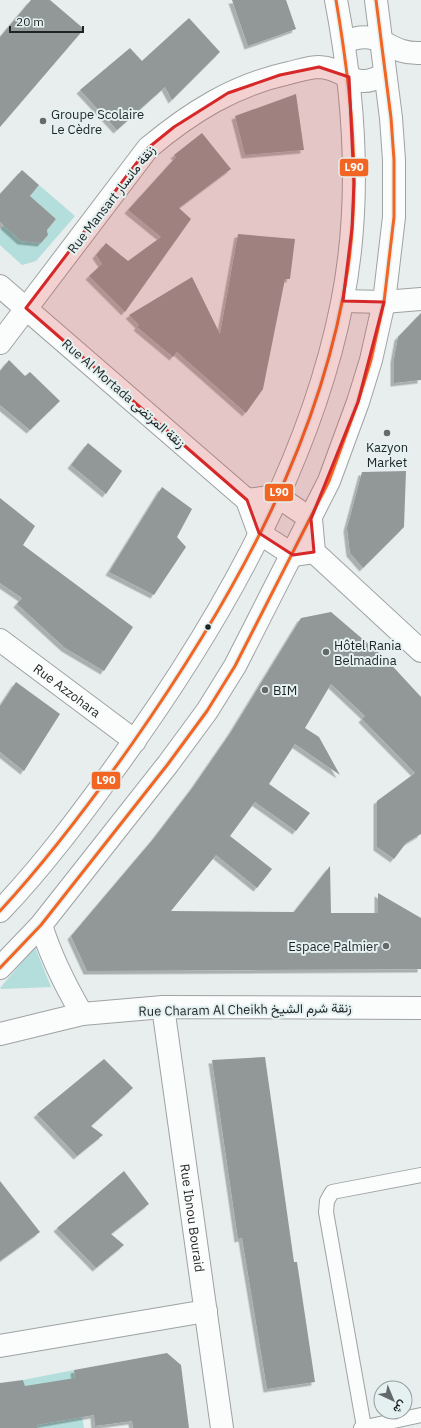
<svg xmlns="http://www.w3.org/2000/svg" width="421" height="1428" font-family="'IBM Plex Sans',Vazirmatn,sans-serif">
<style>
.green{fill:#b3dedb}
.building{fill:#929897;filter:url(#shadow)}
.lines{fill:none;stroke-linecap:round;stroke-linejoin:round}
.lane-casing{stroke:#9ea3a2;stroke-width:16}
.street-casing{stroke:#9ea3a2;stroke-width:24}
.secondary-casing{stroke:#9ea3a2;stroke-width:24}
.lane{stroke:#fbfcfc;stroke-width:14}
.street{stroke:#fbfcfc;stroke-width:22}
.secondary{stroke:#fbfcfc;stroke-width:22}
.bus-1-casing{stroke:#e4f1f0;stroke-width:6}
.bus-1{stroke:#f26522;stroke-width:3}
.marked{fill:#d62828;fill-opacity:0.2;stroke:#d62828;stroke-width:3;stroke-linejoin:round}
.poi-dot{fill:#646a6a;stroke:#e4f1f0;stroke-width:1.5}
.bus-dot{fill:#1e2323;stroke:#e4f1f0;stroke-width:1.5}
.labels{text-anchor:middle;stroke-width:4;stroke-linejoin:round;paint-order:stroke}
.poi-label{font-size:13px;fill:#1e2323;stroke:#e4f1f0;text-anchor:start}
.street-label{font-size:13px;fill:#1e2323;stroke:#e4f1f0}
.line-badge{stroke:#e4f1f0;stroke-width:1.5}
.badge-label{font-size:11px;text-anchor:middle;font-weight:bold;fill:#fff}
</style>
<defs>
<filter id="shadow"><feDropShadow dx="-3.5" dy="3.5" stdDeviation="0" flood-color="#0004"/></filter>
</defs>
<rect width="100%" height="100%" fill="#e7eeed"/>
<path class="green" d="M 39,185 L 75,216 L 36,261 L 22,265 L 0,245 L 0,230 L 4,225 L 41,243 L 48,235 L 47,230 L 56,219 L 30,196 Z
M 35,947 L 51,987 L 2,989 L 0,988 Z
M 74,1370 L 84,1428 L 38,1428 L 23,1380 Z"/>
<path class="building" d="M 31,0 L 50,0 L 84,29 L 0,127 L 0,37 Z
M 232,0 L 286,0 L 296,29 L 248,46 Z
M 189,18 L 220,52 L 172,100 L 165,87 L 117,130 L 80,90 L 130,48 L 142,61 Z
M 296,94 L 304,150 L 245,155 L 235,116 Z
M 202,133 L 231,169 L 179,208 L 191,219 L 125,312 L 89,276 L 102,264 L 96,255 L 106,243 L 128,261 L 161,237 L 128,210 L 176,157 L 174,155 Z
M 22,170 L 39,185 L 30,196 L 56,219 L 47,230 L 48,235 L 41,243 L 21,241 L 0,222 L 0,194 Z
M 238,234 L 295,239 L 290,279 L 285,279 L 263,389 L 246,413 L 177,352 L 173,357 L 137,327 L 139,325 L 129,315 L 192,277 L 220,334 Z
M 421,313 L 421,380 L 394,383 L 394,359 L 398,337 Z
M 9,360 L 25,376 L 30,372 L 60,401 L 30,430 L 0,405 L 0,371 Z
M 88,443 L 122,471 L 106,494 L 71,465 Z
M 406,471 L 404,527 L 363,568 L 350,553 L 347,528 L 362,472 Z
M 162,487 L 192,509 L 177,537 L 186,547 L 154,595 L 109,572 Z
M 0,498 L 35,526 L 23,545 L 133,627 L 104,671 L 65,648 L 17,604 L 22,598 L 0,583 Z
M 331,612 L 386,659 L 421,697 L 421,834 L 406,843 L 394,859 L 377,847 L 377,801 L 415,773 L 362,719 L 365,716 L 331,684 L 305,728 L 319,737 L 340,775 L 295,744 L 269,784 L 310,813 L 296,831 L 255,802 L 230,836 L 272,869 L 257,888 L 216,855 L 171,911 L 294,912 L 330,866 L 331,913 L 378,913 L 378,893 L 421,918 L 421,969 L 87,971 L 71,936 L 154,838 L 193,787 L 231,732 L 301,618 Z
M 16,682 L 60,714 L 24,771 L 0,752 L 0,706 Z
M 265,1057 L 294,1262 L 297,1262 L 315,1382 L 267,1389 L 242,1238 L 238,1239 L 212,1060 Z
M 104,1059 L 133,1088 L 91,1126 L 103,1135 L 77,1156 L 37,1114 Z
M 124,1171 L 149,1204 L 111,1234 L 124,1245 L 96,1268 L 57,1228 Z
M 0,1181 L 40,1232 L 0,1261 Z
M 167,1353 L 181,1365 L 189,1428 L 133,1428 L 132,1421 L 95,1426 L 94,1415 L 37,1425 L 38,1428 L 0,1428 L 0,1383 L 23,1380 L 25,1386 L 75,1378 L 74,1370 Z"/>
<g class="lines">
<defs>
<path id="lane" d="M 364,1427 L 326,1212 L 327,1201 L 332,1192 L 421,1175
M 361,1428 L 421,1415"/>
<g id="street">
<path d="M 344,42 C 382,26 385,55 421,53"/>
<path d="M 0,286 L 247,500 L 259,533 L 293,555 L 314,552"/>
<path d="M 343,301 L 384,302 L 421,299"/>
<path d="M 0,343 L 148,148 C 191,112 234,85 289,73 C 298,71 309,67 319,67 C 347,68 354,93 384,74"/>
<path d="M 247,500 L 277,496 L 311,519 L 314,552 L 421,651"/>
<path id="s1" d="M 0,640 L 135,741"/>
<path id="s2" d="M 163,1007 L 222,1428"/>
<path d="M 0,1034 L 82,1014 L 163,1007 L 421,1008"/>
<path d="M 0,1346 L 206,1311"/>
</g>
<path id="secondary" d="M 0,911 C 43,866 81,815 117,765 C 216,629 309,469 342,303 C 362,203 355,99 336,0
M 41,925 C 51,957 65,985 82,1014
M 0,968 L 41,925 L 168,764 L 207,711 L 235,666 L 329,481 L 358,402 L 371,360 L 384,302 L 394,217 L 394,160 L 391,118 L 376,0"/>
</defs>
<use href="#lane" class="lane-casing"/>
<use href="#street" class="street-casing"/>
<use href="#secondary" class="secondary-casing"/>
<use href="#lane" class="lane"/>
<use href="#street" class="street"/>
<use href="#secondary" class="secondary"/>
<defs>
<path id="bus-1" d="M 0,911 C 48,859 91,802 132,744 C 232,601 322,442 348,268 C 361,178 351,88 336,0
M 0,968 L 41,925 L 168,764 L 207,711 L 235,666 L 329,481 L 358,402 L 371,360 L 384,302 L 394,217 L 394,160 L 391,118 L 376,0"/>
</defs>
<use href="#bus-1" class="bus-1-casing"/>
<use href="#bus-1" class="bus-1"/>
</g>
<path class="marked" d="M 319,67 L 349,77 L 354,183 L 352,228 L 343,301 L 384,302 L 358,402 L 311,519 L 314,552 L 293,555 L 259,533 L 247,500 L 26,308 L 148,148 L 174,127 L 228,93 L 280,75 Z"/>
<g class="poi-dot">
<circle cx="43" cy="121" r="4"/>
<circle cx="387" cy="433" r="4"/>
<circle cx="326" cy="652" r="4"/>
<circle cx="265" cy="690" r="4"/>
<circle cx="386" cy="946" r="4"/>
</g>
<circle class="bus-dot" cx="208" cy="627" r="3.5"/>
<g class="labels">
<g class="poi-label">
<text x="51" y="119">Groupe Scolaire<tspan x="51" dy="15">Le Cèdre</tspan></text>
<text x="387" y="452" text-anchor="middle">Kazyon<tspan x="387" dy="15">Market</tspan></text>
<text x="334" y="650">Hôtel Rania<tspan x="334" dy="15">Belmadina</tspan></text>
<text x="273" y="695">BIM</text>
<text x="378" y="951" text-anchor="end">Espace Palmier</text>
</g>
<g class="street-label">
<text transform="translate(111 199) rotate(-52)" y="5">Rue Mansart زنقة مانسار</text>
<text transform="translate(124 393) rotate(41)" y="5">Rue Al Mortada زنقة المرتضى</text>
<text dy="5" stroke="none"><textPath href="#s1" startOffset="84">Rue Azzohara</textPath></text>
<text transform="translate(245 1009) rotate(-1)" y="5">Rue Charam Al Cheikh زنقة شرم الشيخ</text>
<text dy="5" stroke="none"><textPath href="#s2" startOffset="213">Rue Ibnou Bouraid</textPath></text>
</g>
</g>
<g class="line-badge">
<rect x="339" y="158" width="30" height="19" rx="4" fill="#f26522"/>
<rect x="264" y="483" width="30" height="19" rx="4" fill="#f26522"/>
<rect x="91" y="771" width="30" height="19" rx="4" fill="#f26522"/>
</g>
<g class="badge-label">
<text x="354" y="171">L90</text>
<text x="279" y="496">L90</text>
<text x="106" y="784">L90</text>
</g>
<g transform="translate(393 1400) rotate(136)"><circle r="19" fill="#e4f1f0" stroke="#959f9e"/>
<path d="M0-3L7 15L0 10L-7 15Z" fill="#646a6a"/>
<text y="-6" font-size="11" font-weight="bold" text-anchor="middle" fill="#1e2323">ش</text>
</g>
<path d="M10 26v6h73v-6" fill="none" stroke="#1e2323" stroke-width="2"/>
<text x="16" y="26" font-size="12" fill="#1e2323" stroke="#e4f1f0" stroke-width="3" paint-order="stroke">20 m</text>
</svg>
